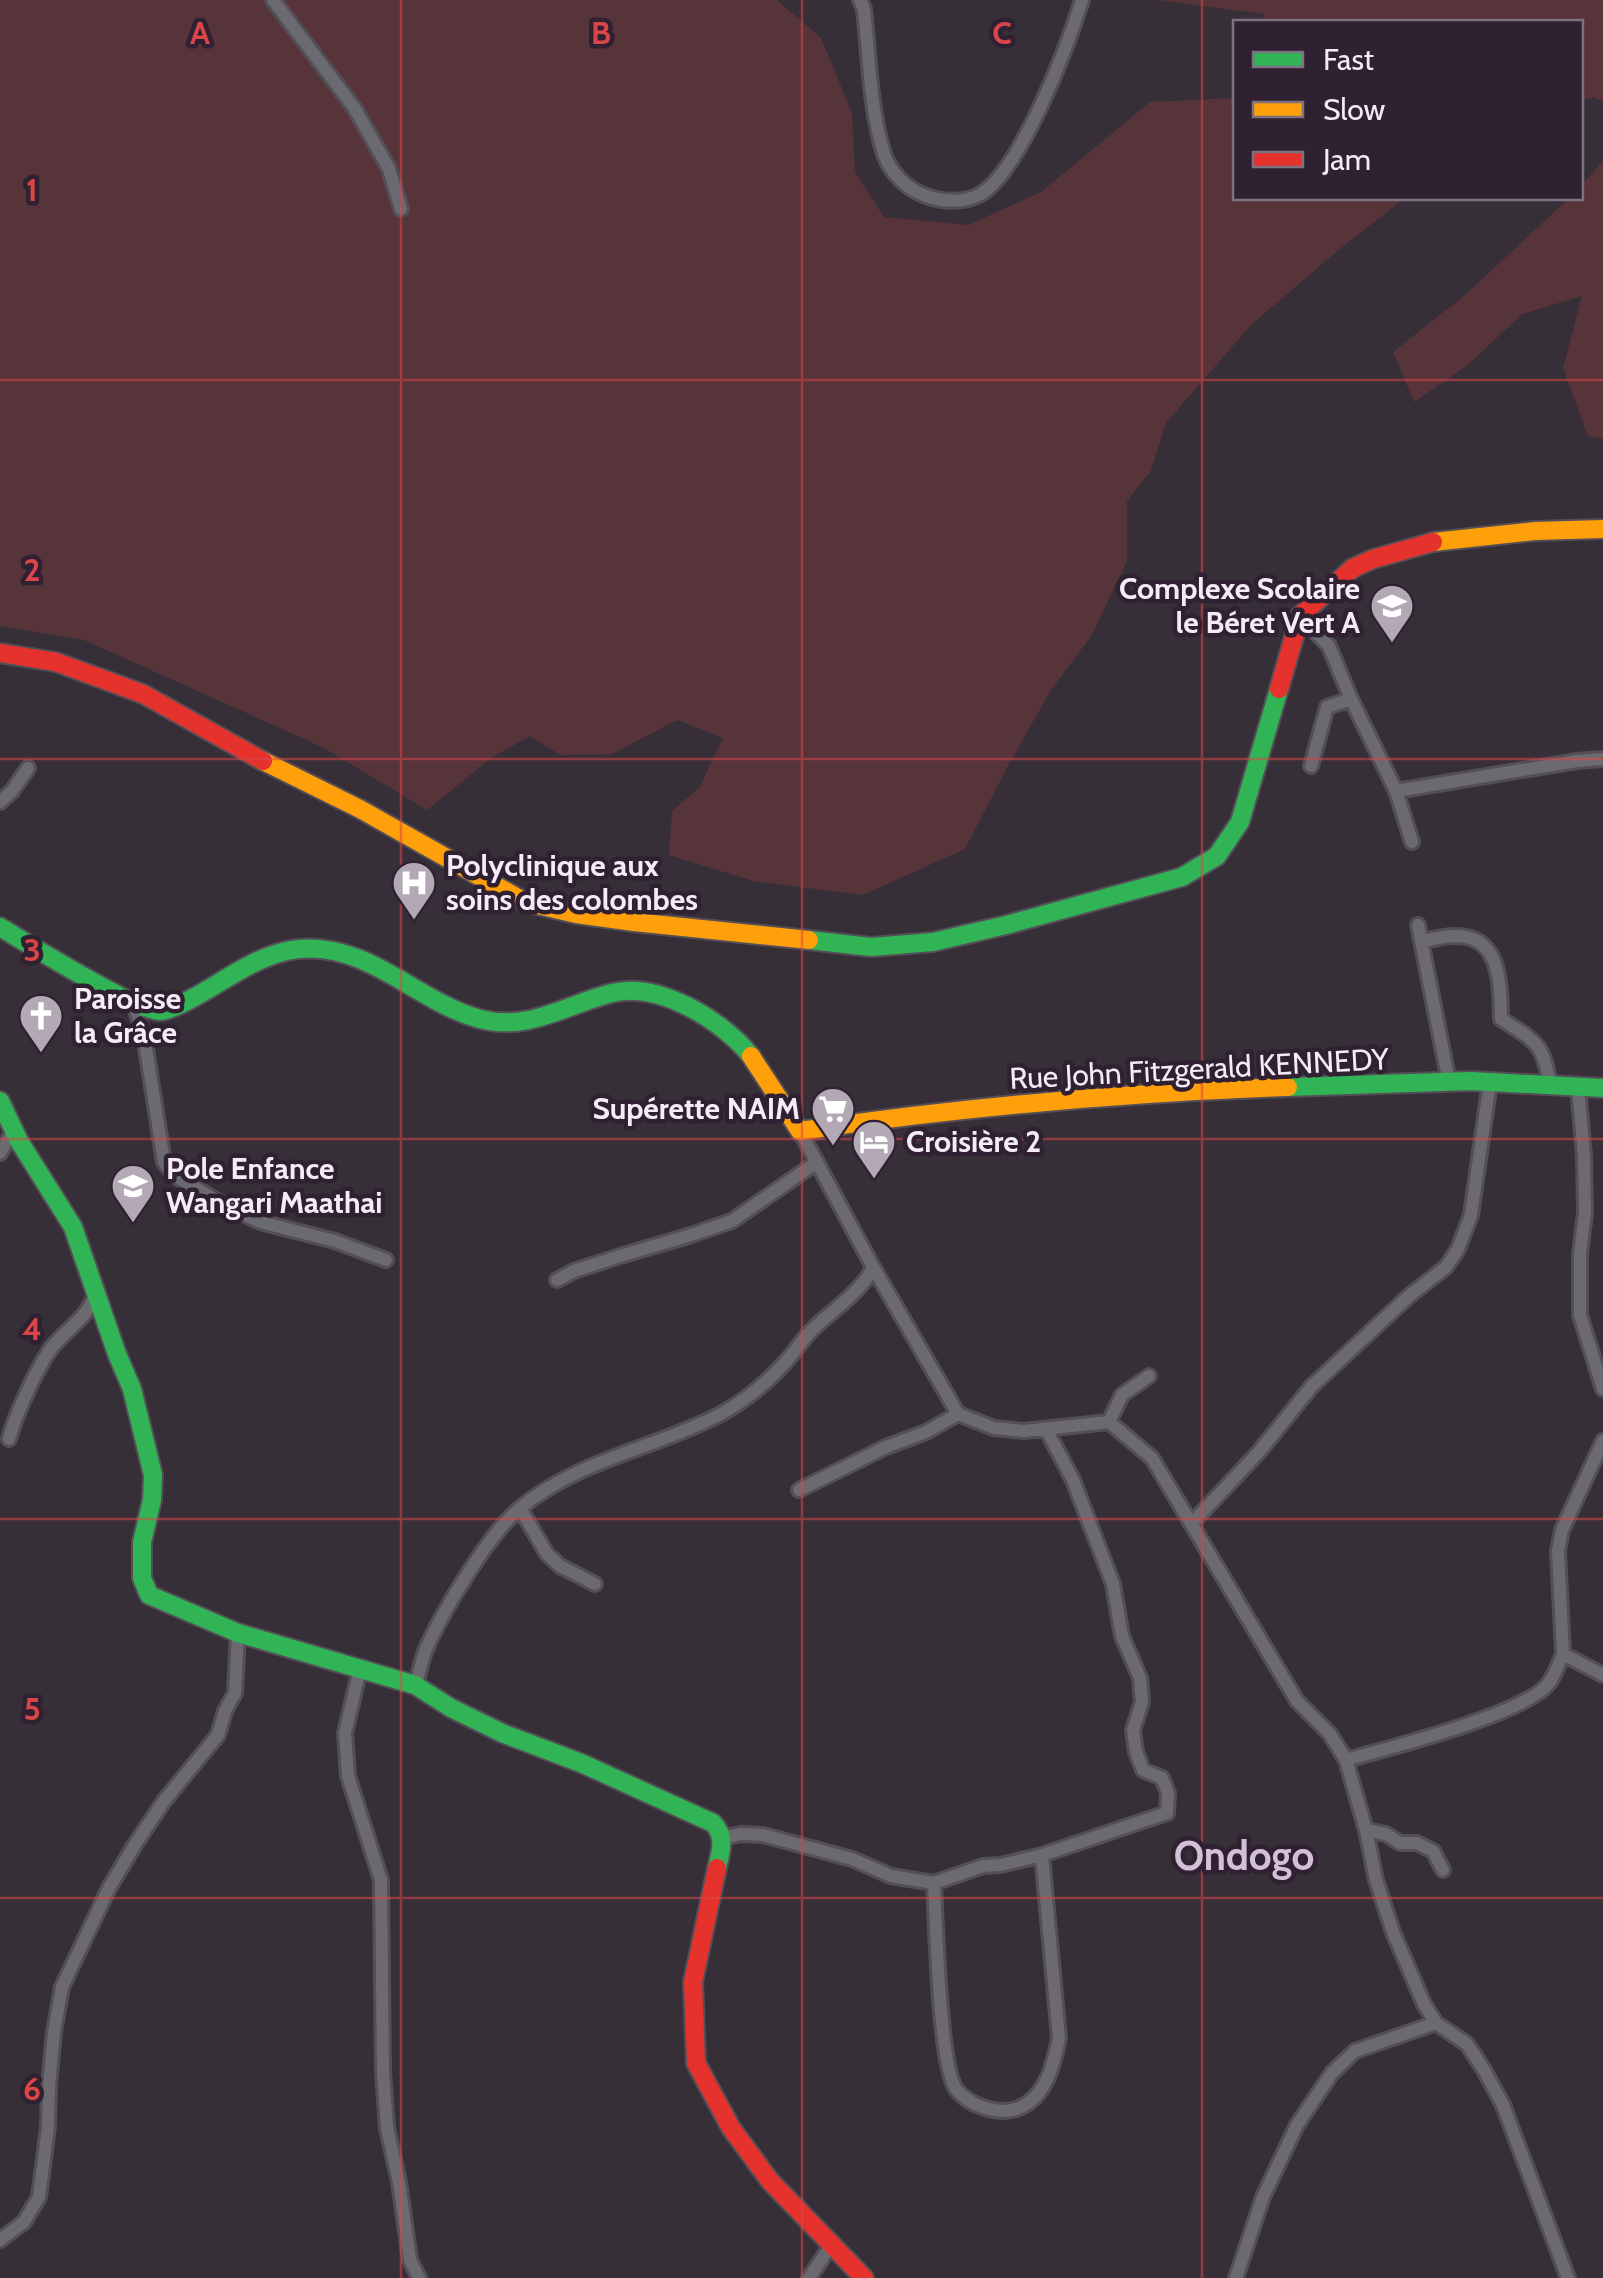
<svg xmlns="http://www.w3.org/2000/svg" width="1603" height="2278" font-family="Cabin,sans-serif">
<style>
.green{fill:#56343a}
.lines{fill:none;stroke-linecap:round;stroke-linejoin:round}
.street-casing{stroke:#544e56;stroke-width:18}
.fast-casing{stroke:#544e56;stroke-width:22}
.slow-casing{stroke:#544e56;stroke-width:22}
.jam-casing{stroke:#544e56;stroke-width:22}
.street{stroke:#6c6a71;stroke-width:12}
.fast{stroke:#30b455;stroke-width:18}
.slow{stroke:#ff9f0a;stroke-width:18}
.jam{stroke:#e5322d;stroke-width:18}
.grid{fill:none;stroke:#da4547;stroke-width:2.5;stroke-opacity:0.55}
.labels{text-anchor:middle;stroke-width:9;stroke-linejoin:round;paint-order:stroke}
.poi-label{font-size:30px;font-weight:bold;fill:#f4ebf6;stroke:#2f2132;text-anchor:start}
.street-label{font-size:30px;fill:#f4ebf6;stroke:#2f2132}
.district-label{font-size:40px;font-weight:bold;fill:#d2c0d6;stroke:#2f2132}
.grid-label{font-size:32px;text-anchor:middle;font-weight:bold;fill:#da4547;stroke:#2f2132;stroke-width:9;stroke-linejoin:round;paint-order:stroke}
</style>
<rect width="100%" height="100%" fill="#362f38"/>
<path class="green" d="M 0,0 L 777,0 L 821,38 L 852,113 L 855,172 L 884,217 L 968,225 L 1041,192 L 1150,102 L 1235,98 L 1236,198 L 1405,198 L 1347,243 L 1252,324 L 1166,423 L 1151,471 L 1127,501 L 1127,561 L 1092,635 L 1051,690 L 1008,766 L 965,849 L 863,895 L 753,881 L 669,855 L 672,811 L 699,788 L 723,738 L 677,720 L 612,754 L 560,755 L 530,736 L 491,758 L 427,810 L 322,747 L 84,640 L 0,626 Z
M 1157,0 L 1603,0 L 1603,102 L 1594,97 L 1581,101 L 1580,22 L 1263,22 L 1264,14 Z
M 1603,161 L 1603,439 L 1588,436 L 1563,368 L 1582,296 L 1522,314 L 1468,365 L 1414,402 L 1393,352 L 1464,296 L 1569,198 L 1580,198 L 1581,186 Z"/>
<g class="lines">
<defs>
<path id="street" d="M 273,0 L 355,109 L 389,169 L 401,209
M 860,0 L 864,9 C 869,55 870,110 884,154 C 891,174 907,189 926,196 C 943,202 963,203 979,195 C 1020,173 1068,45 1082,0
M 1300,616 L 1329,646 L 1351,699 L 1396,791 L 1412,842
M 1311,766 L 1327,707 L 1351,699
M 1396,791 L 1577,761 L 1603,759
M 0,802 L 12,791 L 28,768
M 1418,925 L 1449,1082
M 1422,941 C 1432,940 1443,936 1453,936 C 1502,934 1500,985 1501,1019 C 1536,1042 1543,1042 1550,1085
M 134,1003 L 145,1042 L 164,1162 L 174,1175 L 217,1201 L 260,1222 L 335,1241 L 386,1260
M 1578,1087 L 1584,1156 L 1585,1213 L 1580,1254 L 1580,1315 L 1603,1389
M 800,1131 L 873,1267 L 958,1414 L 994,1428 L 1024,1431 L 1109,1422 L 1122,1395 L 1149,1376
M 0,1153 L 14,1130
M 557,1280 L 574,1271 L 623,1255 L 688,1236 L 732,1221 L 817,1162
M 1109,1422 L 1152,1458 L 1297,1701 L 1330,1734 L 1346,1760 L 1366,1830 L 1376,1880 L 1393,1932 L 1424,2004 L 1436,2023 L 1467,2044 L 1484,2070 L 1503,2105 L 1568,2278
M 9,1439 C 15,1416 36,1370 50,1350 C 64,1330 88,1319 95,1294
M 1603,1441 L 1562,1530 L 1558,1551 L 1563,1654 L 1603,1675
M 799,1490 L 886,1447 L 926,1432 L 958,1414
M 520,1508 L 547,1554 L 560,1566 L 595,1584
M 1192,1523 L 1258,1453 L 1312,1386 L 1409,1296 L 1446,1267 L 1458,1249 L 1471,1215 L 1490,1082
M 360,1669 L 345,1733 L 348,1776 L 381,1880 L 383,2072 L 387,2128 L 399,2182 L 410,2260 L 419,2278
M 415,1685 C 420,1673 421,1661 426,1649 C 443,1611 488,1535 519,1509 C 577,1460 653,1449 719,1415 C 745,1401 771,1379 790,1357 C 798,1347 805,1336 815,1327 C 831,1312 865,1288 873,1267
M 1346,1760 C 1388,1748 1526,1714 1549,1683 C 1555,1675 1559,1663 1563,1654
M 1366,1830 L 1386,1834 L 1400,1843 L 1417,1843 L 1433,1851 L 1443,1870
M 721,1838 L 741,1834 L 763,1835 L 852,1859 L 891,1876 L 934,1883 L 983,1866 L 1001,1865 L 1042,1855 L 1167,1813 L 1168,1793 L 1162,1778 L 1143,1770 L 1136,1752 L 1133,1730 L 1142,1702 L 1140,1678 L 1122,1636 L 1113,1584 L 1073,1480 L 1046,1429
M 934,1883 C 936,1920 939,2065 956,2089 C 969,2106 999,2116 1019,2108 C 1046,2097 1054,2064 1059,2038 L 1042,1855
M 0,2240 L 24,2222 L 39,2197 L 48,2127 L 49,2086 L 54,2032 L 62,1987 L 109,1888 L 136,1843 L 164,1801 L 218,1735 L 225,1711 L 235,1693 L 238,1633
M 809,2278 L 832,2244
M 1236,2278 L 1263,2197 L 1297,2125 L 1332,2073 L 1355,2051 L 1436,2023"/>
<path id="fast" d="M 0,927 C 25,942 139,1013 161,1011 C 170,1010 181,1004 189,1000 C 224,982 258,953 299,949 C 370,943 417,1002 480,1019 C 529,1032 567,1004 612,993 C 659,981 723,1021 751,1056
M 809,940 L 871,947 L 933,942 L 1006,925 L 1182,877 L 1217,856 L 1240,822 L 1279,689
M 1288,1087 L 1471,1081 L 1603,1088
M 0,1101 L 19,1141 L 73,1227 L 117,1354 L 132,1389 L 153,1475 L 152,1500 L 142,1542 L 142,1578 L 149,1595 L 238,1633 L 415,1685 L 451,1708 L 502,1733 L 581,1763 L 713,1823 C 726,1836 721,1852 717,1868"/>
<path id="slow" d="M 1433,542 L 1535,531 L 1603,529
M 263,761 L 360,809 L 525,902 L 576,914 L 634,922 L 809,940
M 751,1056 L 800,1131 C 961,1107 1125,1093 1288,1087"/>
<path id="jam" d="M 0,653 L 56,662 L 143,694 L 263,761
M 1279,689 L 1300,616 L 1353,568 L 1373,559 L 1433,542
M 717,1868 L 693,1982 L 696,2063 L 731,2128 L 770,2181 L 864,2278"/>
</defs>
<use href="#street" class="street-casing"/>
<use href="#fast" class="fast-casing"/>
<use href="#slow" class="slow-casing"/>
<use href="#jam" class="jam-casing"/>
<use href="#street" class="street"/>
<use href="#fast" class="fast"/>
<use href="#slow" class="slow"/>
<use href="#jam" class="jam"/>
</g>
<path class="grid" d="M 401,0 L 401,2278M 802,0 L 802,2278M 1202,0 L 1202,2278M 0,380 L 1603,380M 0,759 L 1603,759M 0,1139 L 1603,1139M 0,1519 L 1603,1519M 0,1898 L 1603,1898"/>
<defs>
<symbol id="school-pin" viewBox="-11 -11 22 30"><path d="M0 17L-7.5 6A9.5 9.5 0 1 1 7.5 6Z" fill="#b2a9b4" stroke="#2f2132"/><path d="M0-5L7-2L0 1L-7-2ZM-4 1L0 2.5L4 1V4Q0 6-4 4Z" fill="#fff"/></symbol>
<symbol id="hospital-pin" viewBox="-11 -11 22 30"><path d="M0 17L-7.5 6A9.5 9.5 0 1 1 7.5 6Z" fill="#b2a9b4" stroke="#2f2132"/><path d="M-5-5h3v3.5h4V-5h3V5h-3V1.5h-4V5h-3Z" fill="#fff"/></symbol>
<symbol id="church-pin" viewBox="-11 -11 22 30"><path d="M0 17L-7.5 6A9.5 9.5 0 1 1 7.5 6Z" fill="#b2a9b4" stroke="#2f2132"/><path d="M-1.2-6h2.4v3.5h3.3v2.4h-3.3V6h-2.4V-.1h-3.3v-2.4h3.3Z" fill="#fff"/></symbol>
<symbol id="supermarket-pin" viewBox="-11 -11 22 30"><path d="M0 17L-7.5 6A9.5 9.5 0 1 1 7.5 6Z" fill="#b2a9b4" stroke="#2f2132"/><path d="M-6-5.5h2.5l.6 2H6L4.5 2H-2.5L-4.4-4H-6ZM-1.5 3.2a1.3 1.3 0 1 0 .1 0ZM3 3.2a1.3 1.3 0 1 0 .1 0Z" fill="#fff"/></symbol>
<symbol id="hotel-pin" viewBox="-11 -11 22 30"><path d="M0 17L-7.5 6A9.5 9.5 0 1 1 7.5 6Z" fill="#b2a9b4" stroke="#2f2132"/><path d="M-6-4.5h1.5V1H6V5H4.5V3h-9V5H-6ZM-4 0a1.8 1.8 0 1 1 3.6 0ZM.5 0V-2.5h3Q6-2.5 6 0Z" fill="#fff"/></symbol>
</defs>
<g fill-rule="evenodd">
<use href="#school-pin" x="1367" y="581" width="50" height="68"/>
<use href="#hospital-pin" x="389" y="858" width="50" height="68"/>
<use href="#church-pin" x="16" y="991" width="50" height="68"/>
<use href="#supermarket-pin" x="808" y="1084" width="50" height="68"/>
<use href="#hotel-pin" x="849" y="1117" width="50" height="68"/>
<use href="#school-pin" x="108" y="1161" width="50" height="68"/>
</g>
<g class="labels">
<g class="poi-label">
<text x="1360" y="599" text-anchor="end">Complexe Scolaire<tspan x="1360" dy="34">le Béret Vert A</tspan></text>
<text x="446" y="876">Polyclinique aux<tspan x="446" dy="34">soins des colombes</tspan></text>
<text x="74" y="1009">Paroisse<tspan x="74" dy="34">la Grâce</tspan></text>
<text x="800" y="1119" text-anchor="end">Supérette NAIM</text>
<text x="906" y="1152">Croisière 2</text>
<text x="166" y="1179">Pole Enfance<tspan x="166" dy="34">Wangari Maathai</tspan></text>
</g>
<g class="street-label">
<text transform="translate(1199 1069) rotate(-3)" y="10">Rue John Fitzgerald KENNEDY</text>
</g>
<g class="district-label">
<text x="1244" y="1870">Ondogo</text>
</g>
</g>
<g class="grid-label">
<text x="200" y="44">A</text>
<text x="601" y="44">B</text>
<text x="1002" y="44">C</text>
<text x="32" y="201">1</text>
<text x="32" y="581">2</text>
<text x="32" y="961">3</text>
<text x="32" y="1340">4</text>
<text x="32" y="1720">5</text>
<text x="32" y="2100">6</text>
</g>
<rect x="1233" y="20" width="350" height="180" fill="#2f2132" stroke="#7e7280" stroke-width="2.5"/>
<rect x="1253" y="52" width="50" height="15" fill="#30b455" stroke="#7e7280" stroke-width="2.5"/>
<text x="1323" y="70" font-size="30" fill="#f4ebf6">Fast</text>
<rect x="1253" y="102" width="50" height="15" fill="#ff9f0a" stroke="#7e7280" stroke-width="2.5"/>
<text x="1323" y="120" font-size="30" fill="#f4ebf6">Slow</text>
<rect x="1253" y="152" width="50" height="15" fill="#e5322d" stroke="#7e7280" stroke-width="2.5"/>
<text x="1323" y="170" font-size="30" fill="#f4ebf6">Jam</text>
</svg>
